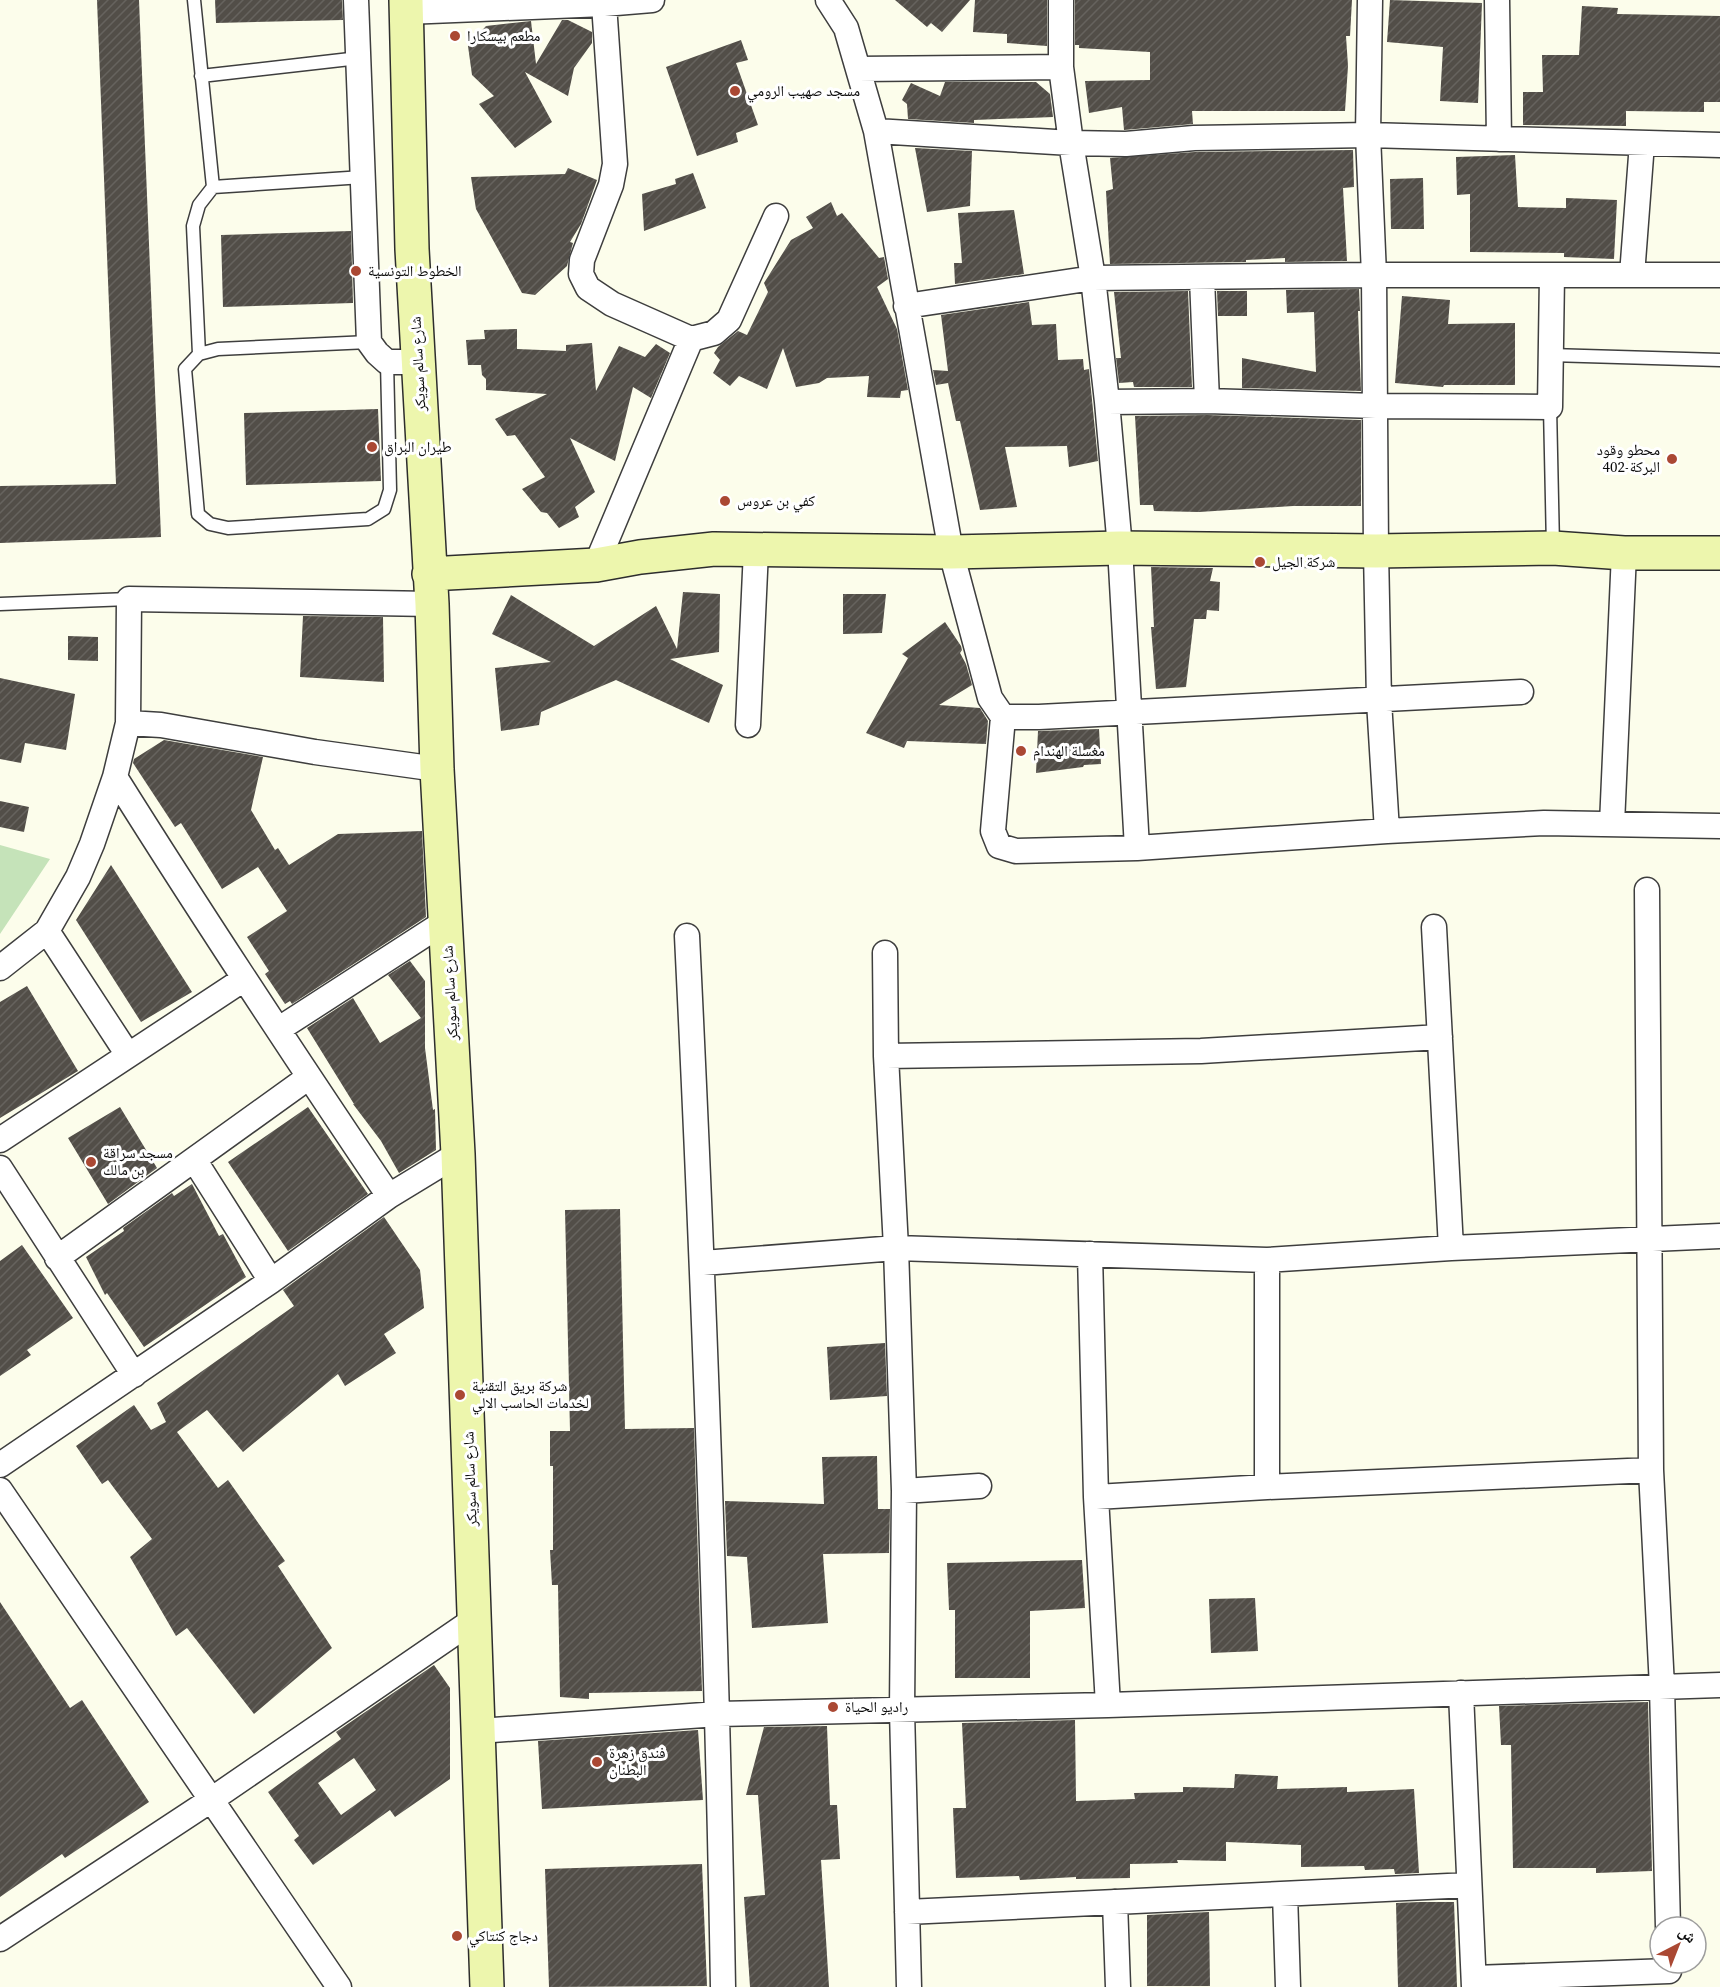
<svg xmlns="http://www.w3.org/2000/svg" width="1720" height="1987" font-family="'Source Serif 4','Noto Naskh Arabic',serif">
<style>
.grass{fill:#c5e3b9}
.building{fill:url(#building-hatch);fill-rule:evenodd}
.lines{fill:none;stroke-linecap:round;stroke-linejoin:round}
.lane-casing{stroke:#3e3e3e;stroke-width:15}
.street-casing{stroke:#3e3e3e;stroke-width:27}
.secondary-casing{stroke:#2d2d2d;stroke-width:36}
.lane{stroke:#fff;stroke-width:12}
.street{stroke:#fff;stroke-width:24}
.secondary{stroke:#edf6ad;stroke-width:33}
.poi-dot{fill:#aa4833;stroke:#fff;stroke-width:2}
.labels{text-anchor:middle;stroke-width:6;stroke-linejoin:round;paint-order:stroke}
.poi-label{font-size:15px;fill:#0b0b0b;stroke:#fff;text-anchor:start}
.street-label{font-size:15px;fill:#0b0b0b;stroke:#fff}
</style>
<defs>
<pattern id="building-hatch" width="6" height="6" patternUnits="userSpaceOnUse" patternTransform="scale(1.5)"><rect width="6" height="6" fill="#524e48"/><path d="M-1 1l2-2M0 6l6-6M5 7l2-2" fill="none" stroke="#66635e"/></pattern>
</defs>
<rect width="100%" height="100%" fill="#fcfdeb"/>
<path class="grass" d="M 0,845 L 50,859 L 0,934 Z"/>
<path class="building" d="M 97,0 L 139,0 L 161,537 L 0,543 L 0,486 L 116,484 Z
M 215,0 L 342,0 L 343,20 L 216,23 Z
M 895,0 L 970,0 L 942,32 L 931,23 L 927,27 Z
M 975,0 L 1047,0 L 1047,46 L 1007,43 L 1007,34 L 973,32 Z
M 1075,0 L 1352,0 L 1350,36 L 1346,36 L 1348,66 L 1345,111 L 1192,111 L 1193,124 L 1124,130 L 1122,107 L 1089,113 L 1085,81 L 1150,80 L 1150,52 L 1079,48 L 1079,45 L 1075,45 Z
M 1390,0 L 1482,3 L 1478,103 L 1440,101 L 1443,47 L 1387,42 Z
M 1582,6 L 1618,8 L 1617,14 L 1720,16 L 1720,102 L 1704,102 L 1704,112 L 1626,111 L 1626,126 L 1523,125 L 1523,92 L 1543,92 L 1542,55 L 1579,55 Z
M 562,20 L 568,20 L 592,32 L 592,43 L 574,68 L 568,96 L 525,72 L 552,122 L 515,148 L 479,104 L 494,96 L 472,75 L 468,46 L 486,26 L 531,21 L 536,64 Z
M 741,40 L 748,60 L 736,63 L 758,125 L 736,133 L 738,142 L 697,156 L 666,67 Z
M 945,82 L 1036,82 L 1050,94 L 1053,117 L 974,120 L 974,123 L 908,119 L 907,104 L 902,100 L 911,83 L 940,96 Z
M 915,148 L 972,151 L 970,206 L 927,212 Z
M 1353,150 L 1354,187 L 1343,188 L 1347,261 L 1285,262 L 1285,258 L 1246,260 L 1246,262 L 1110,264 L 1106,191 L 1113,189 L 1110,158 L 1195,152 Z
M 1515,155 L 1518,207 L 1566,208 L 1566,198 L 1617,200 L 1614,259 L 1564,257 L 1564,253 L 1470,252 L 1470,194 L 1457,195 L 1456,157 Z
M 568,168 L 597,180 L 581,224 L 570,242 L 573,243 L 567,266 L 535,295 L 522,293 L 476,209 L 471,177 L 565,174 Z
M 693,173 L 706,208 L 644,231 L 642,194 L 676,184 L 675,179 Z
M 1423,178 L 1424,229 L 1391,229 L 1390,179 Z
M 831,202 L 837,216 L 842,213 L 879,258 L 884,257 L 888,279 L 877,287 L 897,329 L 908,390 L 901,391 L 900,398 L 867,397 L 869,376 L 827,378 L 819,383 L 796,387 L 783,348 L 767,389 L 739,376 L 730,386 L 713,373 L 720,360 L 714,353 L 718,347 L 738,331 L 747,335 L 768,292 L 764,283 L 791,240 L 813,228 L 806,217 Z
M 1014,210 L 1024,274 L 955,284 L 954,263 L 962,263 L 958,213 Z
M 351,231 L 353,303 L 223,307 L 221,235 Z
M 1359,289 L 1360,311 L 1358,311 L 1361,391 L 1242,388 L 1242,358 L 1316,372 L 1314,312 L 1287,313 L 1286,290 Z
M 1188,291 L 1192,387 L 1134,387 L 1133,382 L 1119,383 L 1116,358 L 1121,358 L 1114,292 Z
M 1217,291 L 1247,291 L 1247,316 L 1218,316 Z
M 1402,296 L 1450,300 L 1448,324 L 1515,323 L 1515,385 L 1444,385 L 1443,387 L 1395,383 Z
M 1029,302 L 1032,325 L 1056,324 L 1058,360 L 1083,359 L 1084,370 L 1089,369 L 1098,461 L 1069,467 L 1067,446 L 1005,447 L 1017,507 L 980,510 L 960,421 L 956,421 L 948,383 L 936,385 L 933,370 L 948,371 L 941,315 Z
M 517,329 L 517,349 L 566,351 L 566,345 L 592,343 L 596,391 L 619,346 L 645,357 L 656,344 L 670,353 L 651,398 L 633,387 L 615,461 L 570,438 L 595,492 L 575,507 L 579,517 L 559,528 L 547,513 L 541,512 L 522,489 L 545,477 L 515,435 L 507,436 L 495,419 L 547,394 L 486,390 L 486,379 L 482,375 L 481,365 L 468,365 L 466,340 L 485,339 L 484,330 Z
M 378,409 L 381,481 L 246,485 L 244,413 Z
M 1207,415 L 1361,420 L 1361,506 L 1293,506 L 1199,512 L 1154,511 L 1153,505 L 1140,505 L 1135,416 Z
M 1151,567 L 1213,568 L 1210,581 L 1220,582 L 1219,611 L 1207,610 L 1206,619 L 1194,619 L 1186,687 L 1156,689 L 1151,627 L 1154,627 Z
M 683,592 L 720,594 L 719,652 L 670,659 L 723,685 L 709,723 L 616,680 L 541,712 L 539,725 L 501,731 L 495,668 L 551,662 L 492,634 L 511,595 L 594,646 L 656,606 L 677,649 Z
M 843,594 L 886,594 L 882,633 L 843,634 Z
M 303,616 L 383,617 L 384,682 L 300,677 Z
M 945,622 L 961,646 L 962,650 L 960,653 L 966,664 L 972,685 L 939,705 L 980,708 L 988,721 L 986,744 L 907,741 L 904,748 L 866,733 L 908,658 L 902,654 Z
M 68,636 L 98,637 L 98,661 L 68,660 Z
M 0,678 L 75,694 L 66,750 L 25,743 L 21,763 L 0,759 Z
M 1099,729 L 1101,764 L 1084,765 L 1083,767 L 1036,773 L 1038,731 Z
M 164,740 L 263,757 L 251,810 L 275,850 L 278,848 L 289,865 L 338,834 L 422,831 L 426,917 L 292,1004 L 290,1001 L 285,1004 L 265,974 L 269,971 L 247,937 L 287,911 L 258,867 L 222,889 L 181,823 L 175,827 L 133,763 L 134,759 Z
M 0,801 L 29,807 L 24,832 L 0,827 Z
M 111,865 L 192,992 L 141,1022 L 76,920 Z
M 410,961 L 425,981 L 425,1048 L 433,1110 L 435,1109 L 436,1150 L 399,1173 L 381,1141 L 353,1104 L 354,1104 L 307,1028 L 353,998 L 380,1043 L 421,1018 L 388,975 Z
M 27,986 L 78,1071 L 0,1118 L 0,1002 Z
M 120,1107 L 157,1168 L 108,1204 L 68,1138 Z
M 308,1107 L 368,1194 L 288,1251 L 228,1162 Z
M 192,1184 L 219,1236 L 223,1234 L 246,1277 L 144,1347 L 107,1293 L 105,1295 L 86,1257 L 124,1231 L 123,1228 L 172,1193 L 174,1196 Z
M 620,1209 L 625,1429 L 694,1428 L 702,1691 L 589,1693 L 589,1699 L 560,1697 L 558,1585 L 552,1585 L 550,1550 L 553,1550 L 553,1466 L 550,1466 L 550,1431 L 570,1431 L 565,1210 Z
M 384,1217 L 420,1270 L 424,1308 L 384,1334 L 396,1353 L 345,1386 L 338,1374 L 243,1452 L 207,1410 L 177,1432 L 218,1488 L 228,1480 L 285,1561 L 278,1566 L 332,1648 L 254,1714 L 187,1628 L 176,1636 L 130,1557 L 152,1539 L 108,1480 L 102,1484 L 76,1446 L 134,1405 L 151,1430 L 166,1422 L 157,1403 L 294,1306 L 283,1290 Z
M 22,1245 L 73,1318 L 27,1350 L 31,1355 L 0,1376 L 0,1261 Z
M 885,1343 L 887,1396 L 830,1400 L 827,1347 Z
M 877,1456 L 878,1509 L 890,1509 L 889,1553 L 823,1554 L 828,1623 L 752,1628 L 747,1557 L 727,1556 L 725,1501 L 824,1504 L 822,1457 Z
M 1082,1560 L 1085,1608 L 1030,1611 L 1030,1678 L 955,1678 L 955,1610 L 949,1610 L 947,1563 Z
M 1255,1598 L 1258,1651 L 1211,1653 L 1209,1599 Z
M 0,1602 L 70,1708 L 82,1700 L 149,1802 L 65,1858 L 62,1854 L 0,1897 Z
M 434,1665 L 450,1688 L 450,1779 L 395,1817 L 390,1810 L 313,1865 L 294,1840 L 299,1836 L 268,1792 L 341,1739 L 336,1732 ZM 354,1758 L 376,1790 L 341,1815 L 318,1783 Z
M 1648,1702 L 1652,1871 L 1596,1873 L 1596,1868 L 1513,1868 L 1511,1745 L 1501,1745 L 1499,1706 Z
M 1075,1720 L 1076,1801 L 1135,1799 L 1134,1793 L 1183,1792 L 1183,1787 L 1234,1788 L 1235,1774 L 1278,1776 L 1277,1789 L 1347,1787 L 1347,1792 L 1414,1789 L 1419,1873 L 1395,1874 L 1394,1869 L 1365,1870 L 1364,1866 L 1301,1867 L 1301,1845 L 1226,1842 L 1226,1861 L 1177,1860 L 1178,1863 L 1130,1864 L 1130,1878 L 1076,1879 L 1076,1877 L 1020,1880 L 1019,1876 L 956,1878 L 953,1808 L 966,1808 L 962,1723 Z
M 827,1726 L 830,1805 L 837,1805 L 840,1859 L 821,1860 L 829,1987 L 750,1987 L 744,1897 L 765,1895 L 758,1795 L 746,1795 L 764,1727 Z
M 698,1730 L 703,1800 L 542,1809 L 538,1741 Z
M 702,1864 L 707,1986 L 549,1987 L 545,1869 Z
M 1420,1902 L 1454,1902 L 1457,1987 L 1398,1987 L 1396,1903 Z
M 1209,1912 L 1210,1986 L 1147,1986 L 1147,1915 Z"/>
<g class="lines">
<defs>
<path id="lane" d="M 194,0 L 213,187 L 363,177
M 201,76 L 359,58
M 369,342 L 218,349 L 199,354 L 185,369 L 198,514 L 210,524 L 228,528 L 368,519 L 384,509 L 390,490 L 387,362
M 199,354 L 193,226 L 199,205 L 213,187
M 1550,355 L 1720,360
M 1550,407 L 1553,547
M 0,604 L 129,599"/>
<path id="street" d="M 356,0 L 369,342 L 377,353 L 387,362 L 418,362
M 828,0 L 846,28 L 876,131 L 951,552 L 990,698 L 1003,717 L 1039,717 L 1521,692
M 1061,0 L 1061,67 L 1071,143 L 1093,278 L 1107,402 L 1120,548 L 1137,848 L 1387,831 L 1544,823 L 1720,826
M 1370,0 L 1368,135 L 1374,275 L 1376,551 L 1379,701 L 1387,831
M 1497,0 L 1499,139
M 604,4 L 615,164 L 611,185 L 582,260 L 581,274 L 588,288 L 612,304 L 691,339
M 406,12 L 604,4 L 652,0
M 858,69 L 1061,67
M 876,131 L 1071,143 L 1126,144 L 1194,138 L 1368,135 L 1720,145
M 1632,275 L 1642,143
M 1202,278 L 1207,401
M 906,306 L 1093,278 L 1374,275 L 1720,275
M 1107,402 L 1207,401 L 1376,406 L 1550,407 L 1552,275
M 596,565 L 691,339 L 714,333 L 729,320 L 776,216
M 1003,717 L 993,831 L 999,846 L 1016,851 L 1137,848
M 128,723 L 161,725 L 315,752 L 437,769
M 748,725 L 756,550
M 115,777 C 204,919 296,1058 389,1196
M 1612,824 L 1624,553
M 1647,890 L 1651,1470 L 1662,1687 L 1668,1927
M 1434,927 L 1451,1248
M 47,931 L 128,1055
M 687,936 C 704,1286 717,1636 723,1987
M 885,953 L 886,1056 L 896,1248 L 904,1491 L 902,1710 L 909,1987
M 0,968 L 47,931 L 78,877 L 92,844 L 115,777 L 128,723 L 129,599 L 432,604
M 279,1029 L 446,921
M 886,1056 L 1201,1051 L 1440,1037
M 0,1140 L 244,979
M 195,1161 L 271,1281
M 0,1168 L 134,1375
M 1090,1254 L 1096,1497 L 1108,1705
M 57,1258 L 309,1077
M 703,1263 L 896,1248 L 1267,1260 L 1451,1248 L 1720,1236
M 0,1465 L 271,1281 L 389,1196 L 458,1154
M 1267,1487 L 1267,1260
M 0,1490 L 339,1987
M 904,1491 L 979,1486
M 1096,1497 L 1267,1487 L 1651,1470
M 1461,1693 L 1474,1987
M 479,1731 L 718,1714 L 1108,1705 L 1720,1685
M 1285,1894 L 1288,1987
M 1115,1902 L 1118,1987
M 907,1912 L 1469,1885
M 0,1939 L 211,1800 L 475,1619
M 1474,1978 L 1669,1971"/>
<path id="secondary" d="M 406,0 L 412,249 L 432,604 L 437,769 L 458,1154 L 487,1987
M 429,574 L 596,565 L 640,557 L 714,549 L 951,552 L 1120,548 L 1376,551 L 1553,548 L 1624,553 L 1720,553"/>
</defs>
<use href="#lane" class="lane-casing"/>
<use href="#street" class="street-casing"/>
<use href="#secondary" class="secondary-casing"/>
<use href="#lane" class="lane"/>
<use href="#street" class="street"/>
<use href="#secondary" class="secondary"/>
</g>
<g class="poi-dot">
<circle cx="455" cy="36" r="6"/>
<circle cx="735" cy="91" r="6"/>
<circle cx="356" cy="271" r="6"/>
<circle cx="372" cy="447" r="6"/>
<circle cx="1672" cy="459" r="6"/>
<circle cx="725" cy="501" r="6"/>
<circle cx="1260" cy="562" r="6"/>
<circle cx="1021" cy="751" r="6"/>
<circle cx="91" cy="1162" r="6"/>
<circle cx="460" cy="1395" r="6"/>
<circle cx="833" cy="1707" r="6"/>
<circle cx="597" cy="1762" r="6"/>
<circle cx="457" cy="1936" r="6"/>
</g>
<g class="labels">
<g class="poi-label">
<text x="467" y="41">مطعم بيسكارا</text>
<text x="747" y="96">مسجد صهيب الرومي</text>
<text x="368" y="276">الخطوط التونسية</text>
<text x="384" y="452">طيران البراق</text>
<text x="1660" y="455" text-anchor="end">محطو وقود<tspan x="1660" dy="17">402-البركة</tspan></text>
<text x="737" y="506">كفي بن عروس</text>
<text x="1272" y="567">شركة الجيل</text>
<text x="1033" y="756">مغسلة الهندام</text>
<text x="103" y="1158">مسجد سراقة<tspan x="103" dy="17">بن مالك</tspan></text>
<text x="472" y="1391">شركة بريق التقنية<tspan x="472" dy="17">لخدمات الحاسب الالي</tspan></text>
<text x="845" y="1712">راديو الحياة</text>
<text x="609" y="1758">فندق زهرة<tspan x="609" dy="17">البطنان</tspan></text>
<text x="469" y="1941">دجاج كنتاكي</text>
</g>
<g class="street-label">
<text transform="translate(418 364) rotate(-93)" y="5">شارع سالم سويكر</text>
<text transform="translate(450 993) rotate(-93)" y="5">شارع سالم سويكر</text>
<text transform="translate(470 1479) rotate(-92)" y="5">شارع سالم سويكر</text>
</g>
</g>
<g transform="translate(1678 1945) rotate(42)"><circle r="28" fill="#ffffff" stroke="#9d9d9d" stroke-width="1.5"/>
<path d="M0-4.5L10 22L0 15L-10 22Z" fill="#aa4833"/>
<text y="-9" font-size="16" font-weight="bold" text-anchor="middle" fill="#0b0b0b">ش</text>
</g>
</svg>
